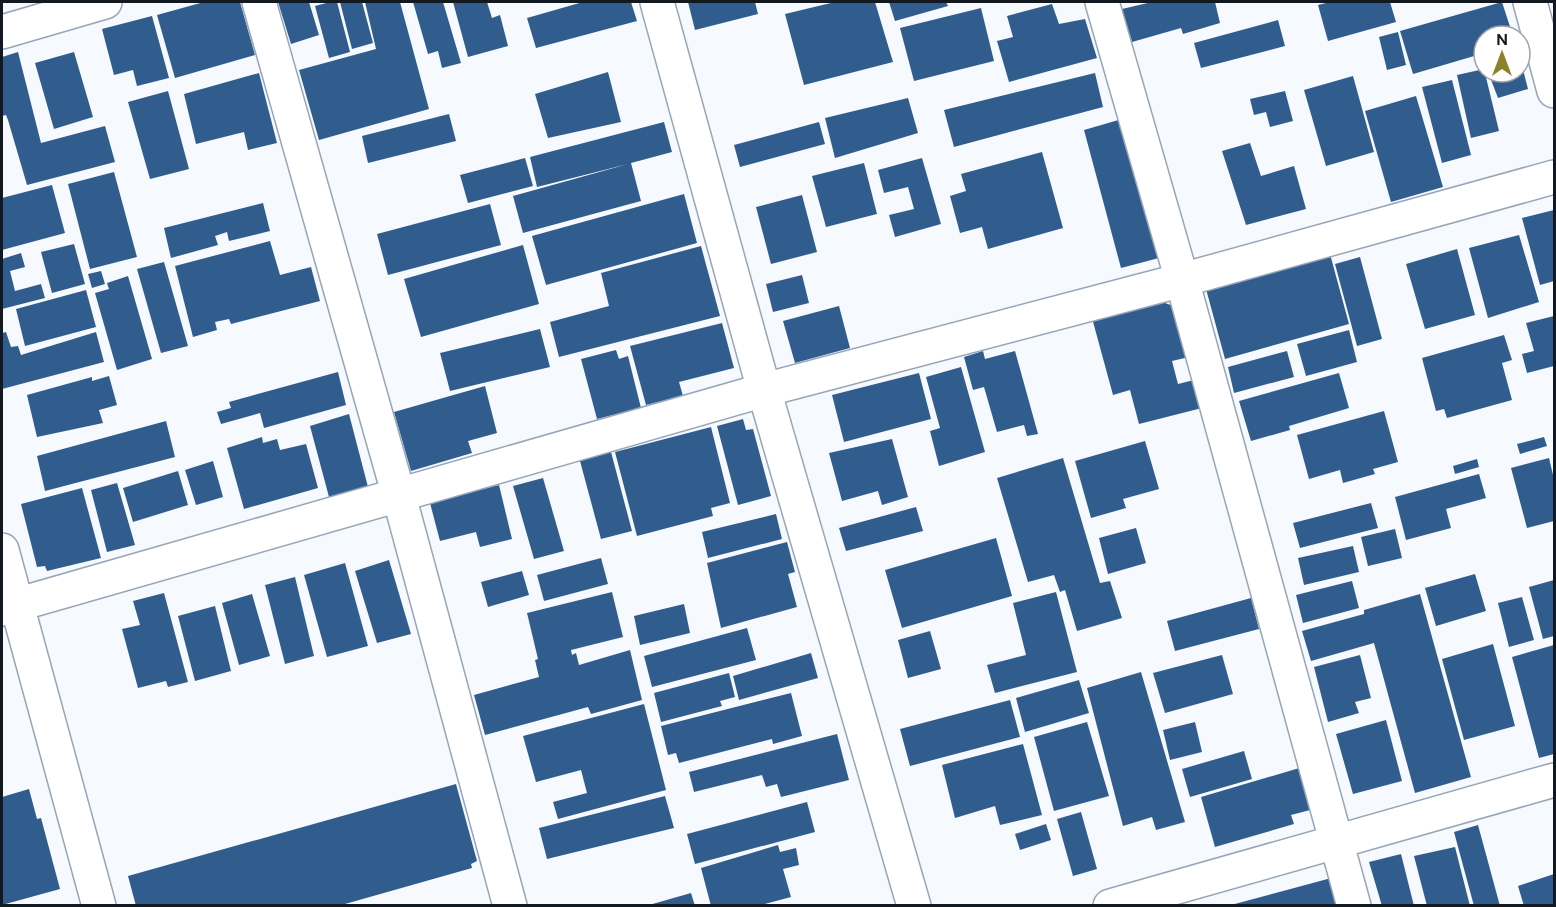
<svg xmlns="http://www.w3.org/2000/svg" width="1556" height="907" font-family="'DM Sans',sans-serif">
<style>
.building{fill:#315d8e}
.lines{fill:none;stroke-linecap:round;stroke-linejoin:round}
.minor-casing{stroke:#96a6b9;stroke-width:36}
.minor{stroke:#fff;stroke-width:33}
</style>
<rect width="100%" height="100%" fill="#f6f9fd"/>
<path class="building" d="M 204,2 L 240,2 L 255,55 L 175,78 L 157,15 Z
M 278,2 L 309,2 L 319,35 L 291,44 Z
M 330,2 L 337,2 L 350,52 L 329,58 L 315,6 Z
M 340,2 L 362,2 L 373,43 L 352,49 Z
M 365,2 L 400,2 L 429,109 L 319,140 L 299,70 L 376,49 Z
M 413,2 L 443,2 L 461,63 L 442,68 L 438,51 L 428,54 Z
M 453,2 L 487,2 L 492,18 L 500,15 L 508,46 L 468,57 Z
M 583,2 L 631,2 L 637,21 L 536,48 L 527,18 Z
M 688,2 L 755,2 L 758,14 L 695,30 Z
M 835,2 L 875,2 L 893,62 L 804,85 L 785,14 Z
M 889,2 L 946,2 L 948,6 L 895,21 Z
M 1152,2 L 1215,2 L 1220,23 L 1183,34 L 1181,28 L 1132,42 L 1122,9 Z
M 1330,2 L 1390,2 L 1396,22 L 1328,41 L 1318,5 Z
M 1502,2 L 1513,36 L 1484,36 L 1484,60 L 1481,54 L 1413,74 L 1400,31 Z
M 1052,4 L 1059,24 L 1085,19 L 1097,58 L 1009,82 L 997,41 L 1013,37 L 1007,16 Z
M 981,8 L 994,61 L 914,81 L 900,28 Z
M 152,16 L 169,78 L 137,86 L 133,70 L 114,75 L 102,29 Z
M 1278,20 L 1285,46 L 1201,68 L 1194,43 Z
M 1398,32 L 1406,65 L 1387,70 L 1379,37 Z
M 18,52 L 41,143 L 105,126 L 115,162 L 27,185 L 8,120 L 6,115 L 2,116 L 2,57 Z
M 74,52 L 93,117 L 54,129 L 35,63 Z
M 1521,62 L 1528,89 L 1498,98 L 1488,72 L 1520,72 Z
M 1484,69 L 1499,131 L 1471,138 L 1457,75 Z
M 608,72 L 621,122 L 548,138 L 535,94 Z
M 259,73 L 277,143 L 248,150 L 244,132 L 196,144 L 184,94 Z
M 1095,73 L 1103,107 L 954,147 L 944,110 Z
M 1353,76 L 1374,152 L 1326,166 L 1304,90 Z
M 1452,80 L 1471,155 L 1442,163 L 1422,87 Z
M 168,91 L 189,169 L 150,179 L 128,102 Z
M 1285,91 L 1293,121 L 1270,127 L 1266,112 L 1254,115 L 1250,99 Z
M 1416,96 L 1443,187 L 1391,202 L 1365,111 Z
M 908,98 L 918,133 L 835,158 L 825,118 Z
M 449,114 L 456,141 L 368,163 L 362,136 Z
M 1122,119 L 1159,258 L 1121,268 L 1084,130 Z
M 664,122 L 672,152 L 631,163 L 641,201 L 523,233 L 513,196 L 628,164 L 537,187 L 530,157 Z
M 819,122 L 825,144 L 740,167 L 734,145 Z
M 1250,143 L 1261,176 L 1294,166 L 1306,209 L 1246,225 L 1222,151 Z
M 1042,152 L 1063,228 L 988,249 L 982,227 L 960,233 L 950,196 L 966,191 L 961,174 Z
M 525,158 L 533,186 L 468,203 L 460,175 Z
M 922,158 L 941,224 L 895,237 L 889,215 L 914,209 L 908,187 L 884,193 L 878,170 Z
M 864,163 L 877,214 L 826,227 L 812,176 Z
M 114,172 L 137,257 L 90,269 L 68,184 Z
M 52,185 L 65,233 L 2,250 L 2,198 Z
M 684,194 L 697,243 L 546,285 L 532,236 Z
M 802,195 L 817,252 L 771,264 L 756,207 Z
M 263,203 L 270,231 L 229,241 L 227,232 L 215,236 L 218,245 L 171,258 L 164,228 Z
M 490,204 L 501,245 L 388,275 L 377,234 Z
M 1554,210 L 1554,281 L 1540,285 L 1522,218 Z
M 1519,235 L 1539,302 L 1488,318 L 1469,248 Z
M 270,241 L 280,275 L 311,267 L 320,301 L 231,324 L 229,319 L 215,322 L 217,330 L 193,337 L 175,266 Z
M 74,244 L 85,284 L 52,293 L 41,252 Z
M 523,245 L 539,304 L 421,337 L 404,279 Z
M 701,246 L 720,316 L 559,357 L 550,322 L 609,306 L 601,273 Z
M 1457,249 L 1475,315 L 1425,329 L 1406,264 Z
M 21,253 L 25,267 L 10,271 L 15,291 L 41,284 L 45,298 L 2,309 L 2,259 Z
M 1330,254 L 1349,324 L 1225,359 L 1206,289 Z
M 1360,257 L 1382,339 L 1357,346 L 1335,264 Z
M 164,262 L 188,346 L 161,353 L 137,269 Z
M 101,271 L 105,284 L 92,288 L 88,274 Z
M 802,275 L 809,303 L 773,312 L 766,284 Z
M 128,276 L 152,359 L 117,370 L 95,293 L 109,289 L 107,283 Z
M 86,290 L 96,327 L 25,346 L 16,309 Z
M 1157,300 L 1176,307 L 1189,357 L 1172,361 L 1178,384 L 1194,380 L 1202,408 L 1139,424 L 1130,390 L 1113,395 L 1092,318 Z
M 839,306 L 850,348 L 795,363 L 783,321 Z
M 1554,316 L 1554,366 L 1527,373 L 1522,354 L 1534,351 L 1526,323 Z
M 722,323 L 734,368 L 679,382 L 683,396 L 646,405 L 630,346 Z
M 540,329 L 550,367 L 450,391 L 440,353 Z
M 1349,330 L 1357,362 L 1306,376 L 1297,344 Z
M 6,332 L 11,347 L 18,346 L 21,355 L 96,332 L 104,362 L 2,389 L 2,333 Z
M 1504,335 L 1512,360 L 1502,363 L 1512,400 L 1447,418 L 1444,409 L 1436,411 L 1422,358 Z
M 616,350 L 619,359 L 628,356 L 641,408 L 597,419 L 581,359 Z
M 983,351 L 985,359 L 1015,351 L 1038,434 L 1027,436 L 1024,425 L 997,432 L 984,387 L 973,390 L 964,357 Z
M 1287,351 L 1294,377 L 1234,393 L 1228,367 Z
M 961,367 L 985,452 L 939,466 L 930,431 L 940,428 L 926,377 Z
M 338,372 L 346,405 L 264,428 L 260,413 L 221,424 L 217,412 L 231,408 L 229,402 Z
M 919,373 L 931,419 L 844,442 L 832,395 Z
M 1339,373 L 1349,408 L 1289,426 L 1290,430 L 1251,441 L 1239,401 Z
M 109,376 L 117,405 L 99,410 L 103,423 L 37,437 L 27,395 L 92,377 L 92,381 Z
M 485,386 L 497,433 L 468,441 L 472,453 L 411,471 L 394,412 Z
M 1384,411 L 1398,462 L 1373,469 L 1375,474 L 1343,483 L 1340,470 L 1309,479 L 1297,435 Z
M 349,414 L 368,487 L 329,497 L 310,426 Z
M 743,419 L 746,430 L 753,429 L 771,496 L 738,505 L 717,426 Z
M 166,421 L 175,457 L 45,491 L 37,456 Z
M 711,427 L 730,503 L 711,508 L 713,516 L 637,536 L 615,452 Z
M 262,437 L 263,443 L 277,439 L 280,450 L 306,444 L 318,488 L 244,509 L 227,448 Z
M 1544,437 L 1547,446 L 1520,454 L 1517,444 Z
M 892,439 L 908,497 L 882,505 L 878,491 L 842,501 L 829,453 Z
M 1145,441 L 1159,489 L 1123,499 L 1126,508 L 1091,518 L 1075,461 Z
M 611,452 L 632,531 L 601,539 L 580,461 Z
M 1063,458 L 1100,583 L 1110,581 L 1122,618 L 1077,631 L 1065,590 L 1060,592 L 1054,575 L 1028,582 L 997,478 Z
M 1549,458 L 1554,479 L 1554,521 L 1527,528 L 1511,468 Z
M 1477,459 L 1479,467 L 1455,474 L 1453,466 Z
M 213,461 L 223,497 L 196,505 L 185,470 Z
M 178,471 L 188,505 L 133,522 L 123,488 Z
M 1479,474 L 1486,498 L 1446,509 L 1451,528 L 1406,540 L 1395,497 Z
M 543,478 L 564,551 L 534,559 L 513,486 Z
M 117,483 L 135,545 L 107,552 L 91,490 Z
M 499,485 L 512,539 L 480,547 L 476,532 L 440,541 L 430,503 Z
M 82,488 L 101,558 L 47,571 L 45,566 L 37,567 L 21,504 Z
M 1371,503 L 1378,528 L 1300,548 L 1293,523 Z
M 916,507 L 923,531 L 846,551 L 839,528 Z
M 776,514 L 782,539 L 708,558 L 702,532 Z
M 1136,528 L 1146,563 L 1108,574 L 1099,538 Z
M 1395,529 L 1402,558 L 1368,566 L 1361,537 Z
M 996,538 L 1012,596 L 902,628 L 885,570 Z
M 787,542 L 795,572 L 788,574 L 797,607 L 721,628 L 707,563 Z
M 1353,546 L 1359,572 L 1304,585 L 1298,558 Z
M 601,558 L 608,584 L 544,601 L 537,575 Z
M 389,560 L 411,634 L 377,643 L 355,571 Z
M 345,563 L 368,646 L 327,657 L 304,575 Z
M 522,571 L 529,595 L 488,607 L 481,582 Z
M 1475,574 L 1486,611 L 1436,626 L 1425,588 Z
M 295,577 L 314,656 L 285,664 L 265,585 Z
M 1554,580 L 1554,636 L 1543,639 L 1529,587 Z
M 1352,581 L 1359,608 L 1303,623 L 1296,595 Z
M 612,592 L 623,637 L 571,650 L 572,655 L 576,653 L 579,665 L 630,650 L 642,700 L 591,714 L 588,707 L 485,735 L 474,695 L 539,677 L 535,660 L 538,659 L 527,613 Z
M 1056,592 L 1077,672 L 995,693 L 987,665 L 1026,655 L 1013,603 Z
M 164,593 L 188,682 L 168,687 L 166,681 L 138,688 L 122,629 L 140,625 L 133,601 Z
M 252,594 L 270,656 L 239,665 L 222,603 Z
M 1420,594 L 1471,777 L 1415,793 L 1374,643 L 1311,661 L 1302,631 L 1364,614 L 1364,610 Z
M 1522,597 L 1534,640 L 1509,647 L 1498,603 Z
M 1251,598 L 1259,629 L 1175,651 L 1167,621 Z
M 684,604 L 690,633 L 640,645 L 634,616 Z
M 215,606 L 231,671 L 195,681 L 178,616 Z
M 747,628 L 756,660 L 652,687 L 644,656 Z
M 930,631 L 941,669 L 908,678 L 898,640 Z
M 1493,644 L 1515,726 L 1464,740 L 1442,659 Z
M 1554,645 L 1554,754 L 1539,758 L 1512,657 Z
M 811,653 L 818,678 L 739,700 L 733,676 Z
M 1222,655 L 1233,694 L 1165,713 L 1153,673 Z
M 1360,655 L 1371,698 L 1355,702 L 1359,713 L 1328,722 L 1314,667 Z
M 1141,672 L 1185,822 L 1156,830 L 1152,817 L 1123,826 L 1087,688 Z
M 729,673 L 735,697 L 720,701 L 722,706 L 661,722 L 654,693 Z
M 1079,680 L 1089,713 L 1025,732 L 1016,698 Z
M 791,693 L 802,736 L 773,744 L 772,739 L 679,763 L 676,753 L 668,755 L 661,726 Z
M 1010,700 L 1020,737 L 910,766 L 900,729 Z
M 644,704 L 666,790 L 558,819 L 553,802 L 587,793 L 581,770 L 536,782 L 523,736 Z
M 1386,720 L 1402,781 L 1353,794 L 1336,734 Z
M 1087,722 L 1109,796 L 1054,811 L 1034,737 Z
M 1195,722 L 1202,752 L 1170,760 L 1163,730 Z
M 837,734 L 849,780 L 781,797 L 777,784 L 766,787 L 762,775 L 694,792 L 689,772 Z
M 1023,744 L 1042,815 L 1000,825 L 995,806 L 955,818 L 942,765 Z
M 1244,751 L 1252,779 L 1190,797 L 1182,769 Z
M 1306,766 L 1318,808 L 1291,815 L 1294,824 L 1215,847 L 1201,797 Z
M 456,784 L 477,861 L 471,864 L 472,868 L 338,906 L 136,906 L 128,876 Z
M 29,789 L 37,819 L 41,818 L 60,889 L 2,905 L 2,797 Z
M 665,796 L 674,828 L 547,859 L 539,828 Z
M 807,802 L 815,832 L 695,864 L 687,834 Z
M 1081,812 L 1097,869 L 1073,876 L 1057,819 Z
M 1046,824 L 1051,840 L 1020,850 L 1015,834 Z
M 1478,825 L 1500,906 L 1474,906 L 1454,832 Z
M 778,845 L 780,852 L 796,848 L 799,865 L 783,869 L 791,897 L 757,906 L 711,906 L 701,868 Z
M 1455,847 L 1470,906 L 1427,906 L 1414,856 Z
M 1401,854 L 1414,906 L 1382,906 L 1369,862 Z
M 1554,874 L 1554,906 L 1524,906 L 1518,886 Z
M 1335,877 L 1343,906 L 1231,906 L 1231,905 Z
M 691,893 L 695,906 L 649,906 L 649,905 Z"/>
<g class="lines">
<defs>
<path id="minor" d="M 259,2 L 399,496 L 510,906
M 657,2 L 764,390 L 914,906
M 1102,2 L 1182,280 L 1354,906
M 1530,2 L 1554,91
M 2,32 L 105,2
M 2,550 L 99,906
M 2,609 L 764,390 L 1182,280 L 1554,177
M 1110,906 L 1554,780"/>
</defs>
<use href="#minor" class="minor-casing"/>
<use href="#minor" class="minor"/>
</g>
<rect width="1556" height="907" fill="none" stroke="#131920" stroke-width="6"/>
<g transform="translate(1502 54)"><circle r="28" fill="#ffffff" stroke="#a1a3a6" stroke-width="1.5"/>
<path d="M0-4.5L10 22L0 15L-10 22Z" fill="#8c822a"/>
<text y="-9" font-size="16" font-weight="bold" text-anchor="middle" fill="#131920">N</text>
</g>
</svg>
